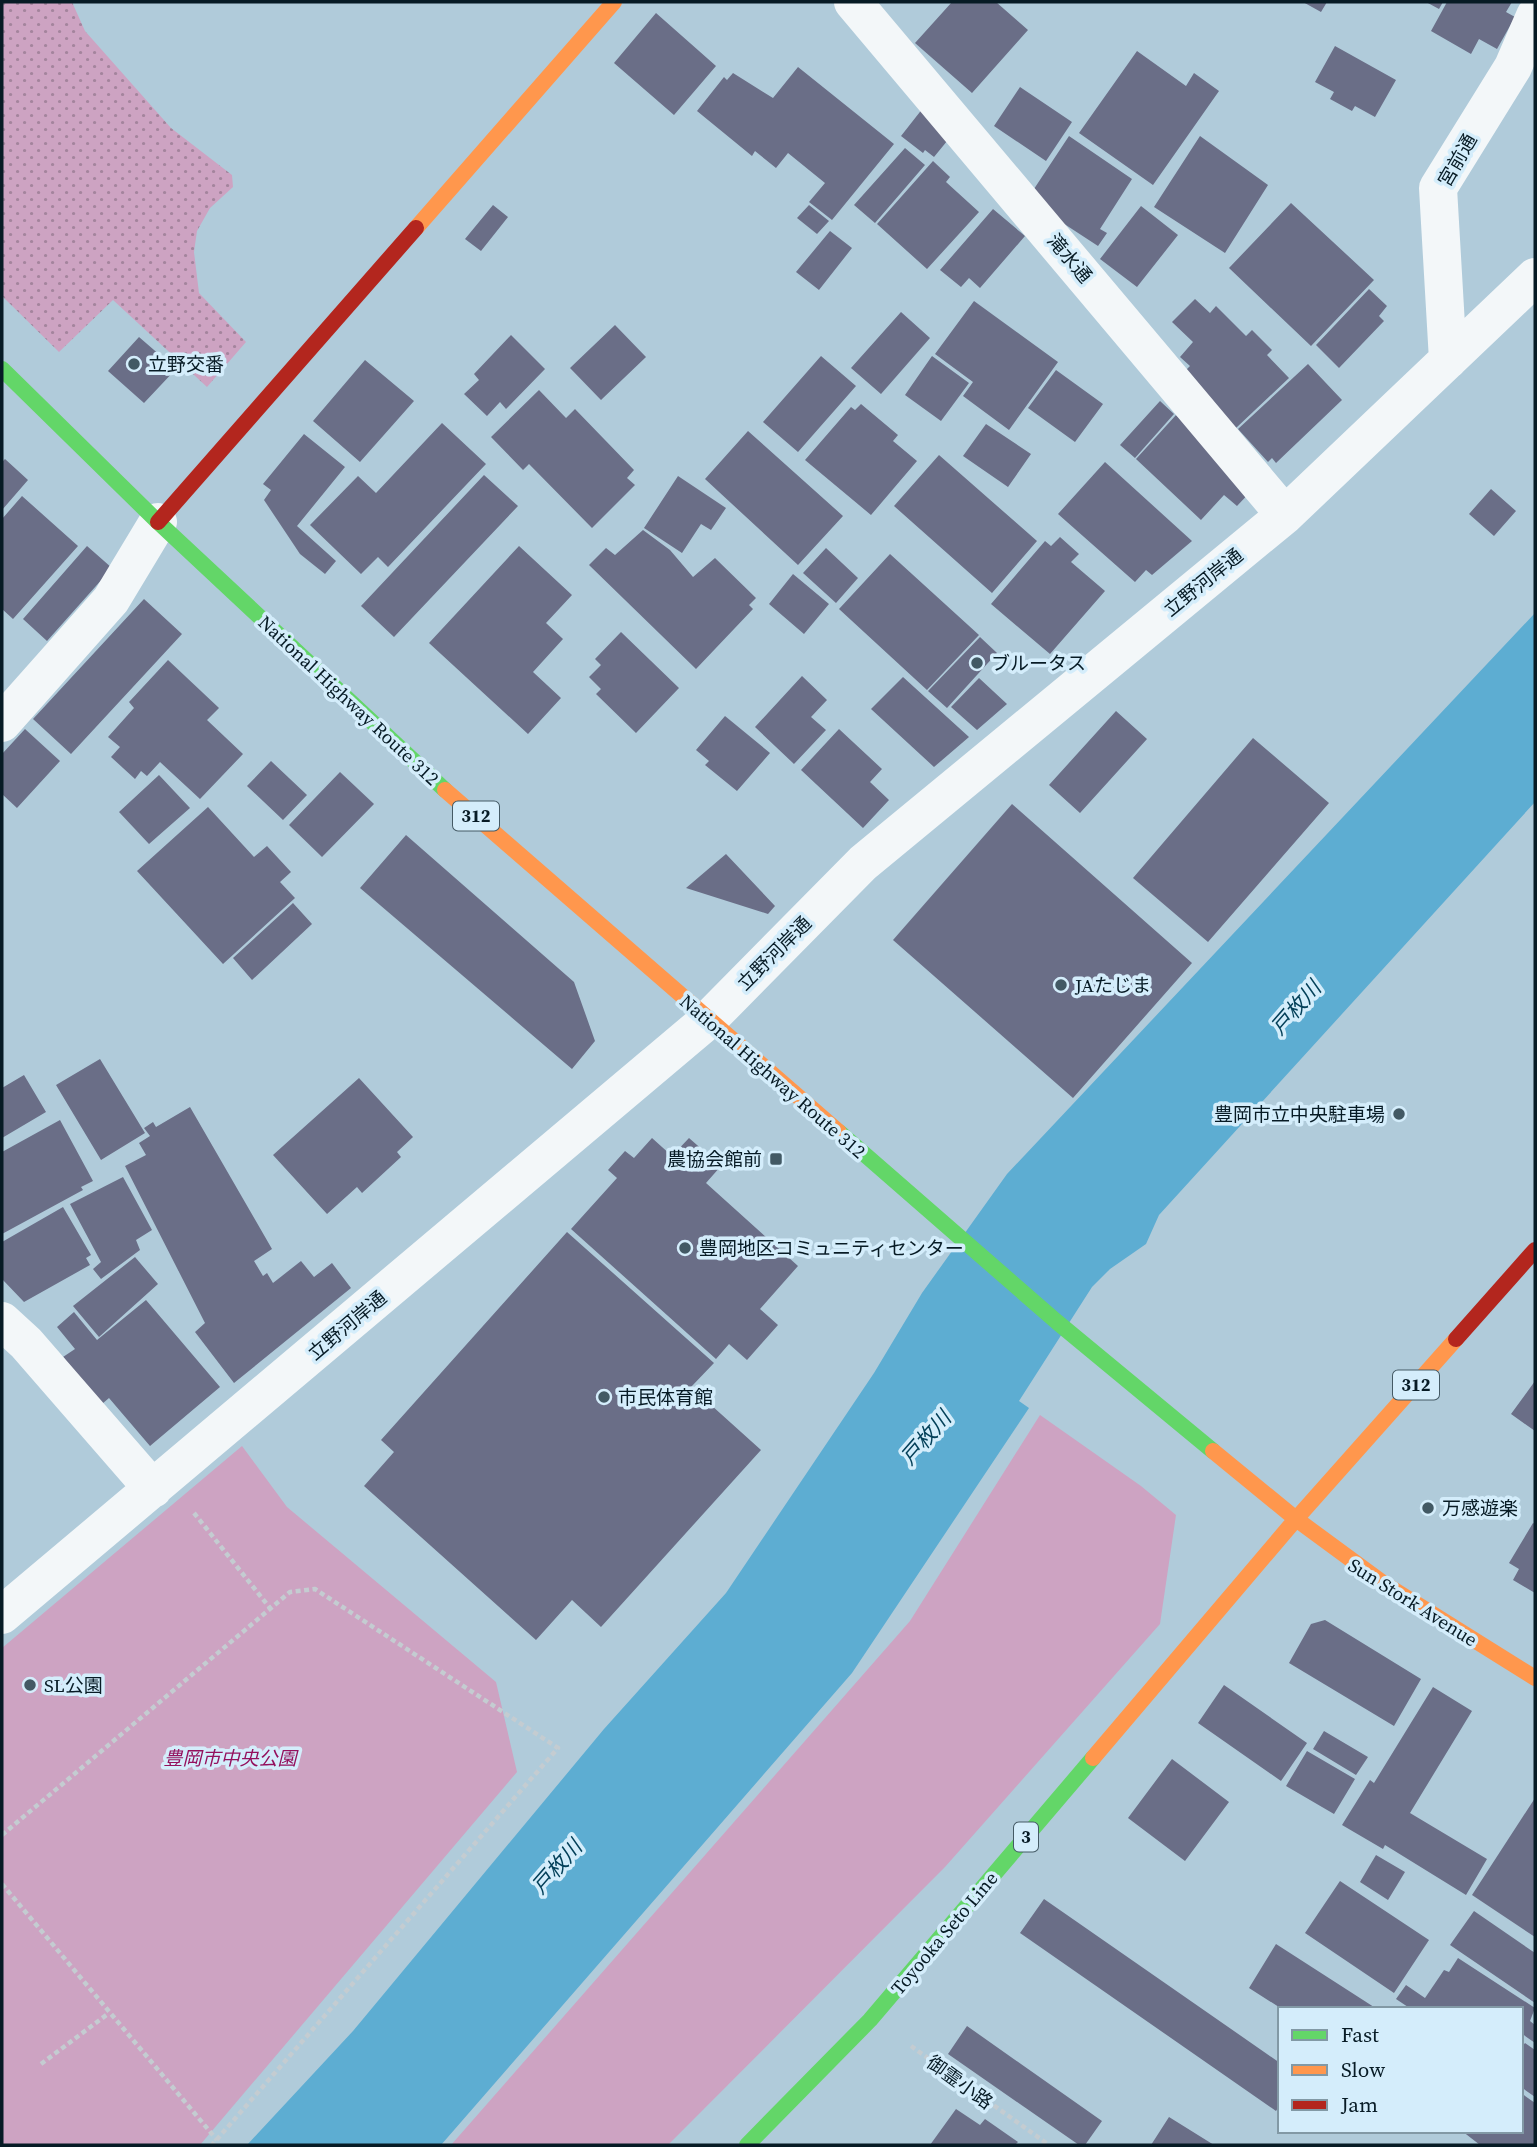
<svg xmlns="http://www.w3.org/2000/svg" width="1537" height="2147" font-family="'Source Serif 4','Noto Sans JP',serif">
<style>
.grass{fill:url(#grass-dots)}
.park{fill:#cda3c2}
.water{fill:#5dadd2}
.building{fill:#6a6e87}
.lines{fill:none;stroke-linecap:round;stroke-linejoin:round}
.path{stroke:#c4ccd1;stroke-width:4.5;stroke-dasharray:5 3.5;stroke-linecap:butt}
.street{stroke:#f3f7f9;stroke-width:38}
.fast{stroke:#63d668;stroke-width:16}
.slow{stroke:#ff974d;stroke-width:16}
.jam{stroke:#b3261e;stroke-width:16}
.poi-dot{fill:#425964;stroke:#d4edfb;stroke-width:2.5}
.labels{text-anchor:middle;stroke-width:7;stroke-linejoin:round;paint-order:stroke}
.shield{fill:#d4edfb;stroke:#445a65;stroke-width:2}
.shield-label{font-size:18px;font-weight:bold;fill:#071b25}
.street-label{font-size:19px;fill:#071b25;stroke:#d4edfb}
.poi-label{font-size:19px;fill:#071b25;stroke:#d4edfb;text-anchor:start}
.park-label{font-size:19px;font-style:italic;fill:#94115e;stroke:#d4edfb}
.water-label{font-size:21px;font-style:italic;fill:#044059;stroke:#d4edfb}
</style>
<defs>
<pattern id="grass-dots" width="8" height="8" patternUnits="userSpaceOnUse" patternTransform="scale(1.75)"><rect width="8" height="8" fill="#cda3c2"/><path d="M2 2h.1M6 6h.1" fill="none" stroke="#a4849d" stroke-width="1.8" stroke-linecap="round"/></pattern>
</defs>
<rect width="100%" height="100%" fill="#b0cbda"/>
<path class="grass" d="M 2,2 L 72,2 L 85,31 L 171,128 L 232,175 L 233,187 L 210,208 L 197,231 L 194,252 L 199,293 L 246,342 L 207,387 L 113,300 L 59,352 L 2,296 Z"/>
<path class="park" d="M 1040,1415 L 1141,1486 L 1176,1515 L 1160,1624 L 945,1867 L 668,2145 L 451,2145 L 910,1621 Z
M 242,1446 L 287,1507 L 496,1682 L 517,1772 L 200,2145 L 2,2145 L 2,1648 Z"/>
<path class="water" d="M 1535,613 L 1535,802 L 1159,1215 L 1146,1244 L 1110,1269 L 1092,1287 L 1019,1401 L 1029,1408 L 852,1673 L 441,2145 L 247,2145 L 353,2031 L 604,1729 L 726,1593 L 874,1373 L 922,1293 L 1007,1174 Z"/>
<path class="building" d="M 952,2 L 996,2 L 1028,30 L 972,93 L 915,43 Z
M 1303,2 L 1327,2 L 1321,12 Z
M 1426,2 L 1443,2 L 1439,9 Z
M 1447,2 L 1512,2 L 1506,12 L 1515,17 L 1497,49 L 1479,39 L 1471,54 L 1431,31 Z
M 656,13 L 716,66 L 674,115 L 614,63 Z
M 1335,46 L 1396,80 L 1375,117 L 1355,106 L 1352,111 L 1330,99 L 1334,92 L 1315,82 Z
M 1137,51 L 1186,86 L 1194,73 L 1219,91 L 1153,185 L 1079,133 Z
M 798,67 L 894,144 L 832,220 L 809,202 L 825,183 L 788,153 L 776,168 L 755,151 L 752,156 L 697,111 L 724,77 L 727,80 L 733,73 L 773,98 Z
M 1020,87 L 1072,122 L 1046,161 L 994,126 Z
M 923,108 L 952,135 L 934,157 L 925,150 L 923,153 L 901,136 Z
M 1069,136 L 1132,179 L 1100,229 L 1107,233 L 1098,246 L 1049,214 L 1030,195 Z
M 1200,136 L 1268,185 L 1225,253 L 1154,207 Z
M 905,148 L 925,165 L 875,223 L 854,205 Z
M 933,161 L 950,177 L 946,182 L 979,212 L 927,269 L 877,224 Z
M 1291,203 L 1374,280 L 1311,346 L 1229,268 Z
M 493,205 L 508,217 L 481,251 L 465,239 Z
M 809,205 L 829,221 L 817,234 L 797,218 Z
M 1141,206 L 1178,235 L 1137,287 L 1100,259 Z
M 993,209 L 1025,236 L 980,288 L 969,278 L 961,287 L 940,270 Z
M 830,231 L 852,248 L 819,290 L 796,272 Z
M 1369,289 L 1387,306 L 1379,316 L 1384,321 L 1339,368 L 1316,345 Z
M 1195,299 L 1210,313 L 1216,306 L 1246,336 L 1252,330 L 1272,350 L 1267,355 L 1289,378 L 1236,428 L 1182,374 L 1190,366 L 1180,357 L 1193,342 L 1172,322 Z
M 974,301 L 1058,362 L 1009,430 L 963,396 L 973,382 L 935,354 Z
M 901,312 L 930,338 L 881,394 L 851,368 Z
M 615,325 L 646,357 L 601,400 L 570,368 Z
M 511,335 L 545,369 L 506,409 L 500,402 L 487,416 L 464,394 L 479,380 L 474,374 Z
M 139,337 L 176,369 L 144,403 L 108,371 Z
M 821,356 L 856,386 L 798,452 L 763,422 Z
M 932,356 L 969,383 L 941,421 L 905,395 Z
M 365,360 L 414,401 L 360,462 L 313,421 Z
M 1308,364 L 1342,400 L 1276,463 L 1272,458 L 1268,462 L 1238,429 Z
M 1056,370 L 1103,404 L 1075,442 L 1028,408 Z
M 539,390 L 566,418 L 575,409 L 634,470 L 627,478 L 635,485 L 592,528 L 529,464 L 523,470 L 491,437 Z
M 1160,401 L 1174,414 L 1135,458 L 1120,445 Z
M 861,404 L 898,435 L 893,441 L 917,461 L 871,515 L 805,460 L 851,407 L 855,410 Z
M 1176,415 L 1255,487 L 1237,506 L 1224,495 L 1201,520 L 1136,459 Z
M 442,423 L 486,464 L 388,567 L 378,557 L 361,574 L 310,525 L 358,476 L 376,493 Z
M 986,424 L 1031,454 L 1008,487 L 963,456 Z
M 748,431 L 843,516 L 798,565 L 705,479 Z
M 304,434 L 345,467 L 297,526 L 336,561 L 325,574 L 300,554 L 264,500 L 271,490 L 263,484 Z
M 939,455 L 1037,541 L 992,593 L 894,506 Z
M 5,459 L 28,480 L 2,510 L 2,462 Z
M 1105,462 L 1192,541 L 1152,575 L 1146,570 L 1135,582 L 1058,514 Z
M 484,475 L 518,506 L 394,637 L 361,606 Z
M 678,476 L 726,508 L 711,530 L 701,524 L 682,553 L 644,528 Z
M 1491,489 L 1516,511 L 1494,536 L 1469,514 Z
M 22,496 L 78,546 L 13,619 L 2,609 L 2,519 Z
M 643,530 L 670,550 L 693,577 L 715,558 L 756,598 L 749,605 L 753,609 L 696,669 L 589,565 L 606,548 L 615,555 Z
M 1060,537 L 1079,554 L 1071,562 L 1105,591 L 1050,654 L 991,604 L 1045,541 L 1051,546 Z
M 87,546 L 112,568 L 47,641 L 23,619 Z
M 519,546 L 572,595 L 546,623 L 563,639 L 533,672 L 561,698 L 528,734 L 429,643 Z
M 826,548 L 858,578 L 836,603 L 803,573 Z
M 890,554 L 979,635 L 927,690 L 839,609 Z
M 793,574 L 829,604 L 804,634 L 769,604 Z
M 144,599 L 182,634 L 71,754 L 33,719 Z
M 621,632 L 679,688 L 636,733 L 596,694 L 601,689 L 589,677 L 601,665 L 595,659 Z
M 980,637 L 997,653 L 947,708 L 928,691 Z
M 168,660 L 219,708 L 207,720 L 243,754 L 200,799 L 160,762 L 147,776 L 141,771 L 135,779 L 111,757 L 120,747 L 108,737 L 134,708 L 129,702 Z
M 802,676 L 827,700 L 811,717 L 826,730 L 794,764 L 755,727 Z
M 903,677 L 969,737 L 934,767 L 871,709 Z
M 979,678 L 1007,704 L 977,730 L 951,707 Z
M 1116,711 L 1147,739 L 1080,813 L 1049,785 Z
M 725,716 L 770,753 L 737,791 L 705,765 L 709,761 L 696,750 Z
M 25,729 L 60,761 L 17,808 L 2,794 L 2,754 Z
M 839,729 L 882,769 L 870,782 L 889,800 L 863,828 L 801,770 Z
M 1253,738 L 1329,803 L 1208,942 L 1133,878 Z
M 271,761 L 307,795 L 283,820 L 247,786 Z
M 340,772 L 374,804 L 322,857 L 289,825 Z
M 159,775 L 190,808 L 149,844 L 119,812 Z
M 1012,804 L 1192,963 L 1073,1098 L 893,940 Z
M 208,807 L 254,857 L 267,846 L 291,872 L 280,882 L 295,898 L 223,964 L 137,871 Z
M 406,835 L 574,982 L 595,1041 L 572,1069 L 360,888 Z
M 726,854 L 775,906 L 768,914 L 686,888 Z
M 293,903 L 312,924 L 252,980 L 233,958 Z
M 100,1059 L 145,1133 L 101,1160 L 56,1085 Z
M 24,1075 L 46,1112 L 2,1138 L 2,1088 Z
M 359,1078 L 413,1137 L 397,1152 L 401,1157 L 362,1193 L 357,1187 L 327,1214 L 273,1155 Z
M 190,1107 L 272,1249 L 254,1261 L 263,1276 L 267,1273 L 273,1283 L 301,1261 L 314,1277 L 332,1263 L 351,1288 L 234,1383 L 195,1332 L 205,1323 L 125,1166 L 146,1155 L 139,1143 L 150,1136 L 144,1128 L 153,1122 L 156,1127 Z
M 60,1120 L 93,1181 L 81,1187 L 83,1190 L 2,1234 L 2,1152 Z
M 652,1138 L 672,1156 L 689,1138 L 721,1166 L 706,1183 L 798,1266 L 760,1309 L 778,1325 L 747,1360 L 729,1344 L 716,1359 L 571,1229 L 617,1178 L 608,1170 L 625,1151 L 634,1158 Z
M 123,1177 L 152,1230 L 136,1240 L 140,1250 L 101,1279 L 93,1269 L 101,1262 L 70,1204 Z
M 63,1207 L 91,1255 L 86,1258 L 90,1265 L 24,1302 L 2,1279 L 2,1242 Z
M 567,1232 L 714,1363 L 691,1387 L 761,1450 L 601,1627 L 572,1600 L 536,1640 L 364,1486 L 394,1452 L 381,1440 Z
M 135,1257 L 158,1284 L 99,1337 L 73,1306 Z
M 146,1300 L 220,1387 L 150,1446 L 109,1398 L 102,1404 L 63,1357 L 75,1349 L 57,1327 L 74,1312 L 97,1340 Z
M 1535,1381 L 1535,1431 L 1511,1414 Z
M 1533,1523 L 1535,1524 L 1535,1593 L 1513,1580 L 1519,1569 L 1509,1563 Z
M 1325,1620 L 1421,1679 L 1394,1726 L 1289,1663 L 1311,1624 Z
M 1224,1685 L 1307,1743 L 1281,1781 L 1198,1723 Z
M 1433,1687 L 1472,1711 L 1410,1813 L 1487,1859 L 1466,1895 L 1385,1845 L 1383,1849 L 1342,1825 L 1370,1780 L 1374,1783 Z
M 1324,1731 L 1368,1757 L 1356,1775 L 1313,1749 Z
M 1307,1751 L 1355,1779 L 1334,1814 L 1286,1786 Z
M 1172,1759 L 1229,1802 L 1185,1861 L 1128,1818 Z
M 1535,1798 L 1535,1937 L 1472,1895 Z
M 1376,1855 L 1405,1872 L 1388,1900 L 1360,1882 Z
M 1340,1881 L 1429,1940 L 1394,1993 L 1305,1933 Z
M 1044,1899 L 1280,2063 L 1280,2105 L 1276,2111 L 1020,1933 Z
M 1474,1911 L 1535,1953 L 1535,2003 L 1450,1945 Z
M 1276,1944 L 1377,2009 L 1282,2009 L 1249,1988 Z
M 1458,1958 L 1535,2008 L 1530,2021 L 1535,2025 L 1535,2043 L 1521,2033 L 1521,2009 L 1411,2009 L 1396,1999 L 1406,1985 L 1425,1998 L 1444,1970 L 1449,1972 Z
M 967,2026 L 1102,2121 L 1085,2145 L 1079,2145 L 948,2054 Z
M 1525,2043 L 1535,2050 L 1535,2097 L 1521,2087 L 1521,2048 Z
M 1521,2093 L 1535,2103 L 1535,2145 L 1480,2145 L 1462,2131 L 1521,2131 Z
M 956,2109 L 980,2125 L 985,2119 L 1018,2142 L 1015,2145 L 930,2145 Z
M 1169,2117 L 1214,2145 L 1151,2145 Z"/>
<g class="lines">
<path class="path" d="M 194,1513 L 270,1608
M 2,1835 L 290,1592 L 315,1589 L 558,1748 L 212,2145
M 2,1884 L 217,2140
M 911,2046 L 1049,2145
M 41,2064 L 109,2013"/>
<path class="street" d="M 853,2 L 1285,515
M 1448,360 L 1438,188 L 1513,67 L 1535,16
M 2,723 L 111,600 L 158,522
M 2,1321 L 26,1343 L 153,1489
M 2,1615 L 708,1020 L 863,863 L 1285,515 L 1535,277"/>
<path class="fast" d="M 2,369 L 158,522 L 445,790
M 839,1132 L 1057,1322 L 1213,1451
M 747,2145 L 870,2020 L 1093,1758"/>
<path class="slow" d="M 416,228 L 614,2
M 445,790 L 839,1132
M 1213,1451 L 1296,1519 L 1456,1339
M 1296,1519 L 1383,1583 L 1535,1678
M 1093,1758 L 1296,1519"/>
<path class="jam" d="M 158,522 L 416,228
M 1456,1339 L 1535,1250"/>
</g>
<g class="poi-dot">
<circle cx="134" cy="364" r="7"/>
<circle cx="977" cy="663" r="7"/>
<circle cx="1061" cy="985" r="7"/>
<circle cx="1399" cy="1114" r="7"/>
<rect x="769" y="1152" width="14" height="14" rx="3.5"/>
<circle cx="685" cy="1248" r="7"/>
<circle cx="604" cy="1397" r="7"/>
<circle cx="1428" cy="1508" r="7"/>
<circle cx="30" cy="1685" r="7"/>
</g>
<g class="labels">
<g class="shield">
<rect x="453" y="801.5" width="46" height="29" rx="5"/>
<rect x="1393" y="1370.5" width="46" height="29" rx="5"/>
<rect x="1014" y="1822.5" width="24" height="29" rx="5"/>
</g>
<g class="shield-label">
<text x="476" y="822">312</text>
<text x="1416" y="1391">312</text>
<text x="1026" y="1843">3</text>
</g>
<g class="street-label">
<text transform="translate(1457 160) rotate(-60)" y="7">宮前通</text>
<text transform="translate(1070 258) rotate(50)" y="7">滝水通</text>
<text transform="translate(1203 582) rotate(-39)" y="7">立野河岸通</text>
<text transform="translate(349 700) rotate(43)" y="7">National Highway Route 312</text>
<text transform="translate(774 953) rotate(-45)" y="7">立野河岸通</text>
<text transform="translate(773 1076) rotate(41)" y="7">National Highway Route 312</text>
<text transform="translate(347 1325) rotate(-40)" y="7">立野河岸通</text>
<text transform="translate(1413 1602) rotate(32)" y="7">Sun Stork Avenue</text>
<text transform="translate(944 1933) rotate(-50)" y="7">Toyooka Seto Line</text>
<text transform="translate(960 2082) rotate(36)" y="7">御霊小路</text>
</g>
<g class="poi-label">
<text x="148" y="371">立野交番</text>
<text x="991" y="670">ブルータス</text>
<text x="1075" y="992">JAたじま</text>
<text x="1385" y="1121" text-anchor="end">豊岡市立中央駐車場</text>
<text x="762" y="1166" text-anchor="end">農協会館前</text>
<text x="699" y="1255">豊岡地区コミュニティセンター</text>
<text x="618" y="1404">市民体育館</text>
<text x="1442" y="1515">万感遊楽</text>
<text x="44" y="1692">SL公園</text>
</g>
<g class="park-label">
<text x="230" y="1765">豊岡市中央公園</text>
</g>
<g class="water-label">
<text transform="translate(1296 1008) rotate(-49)" y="7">戸枚川</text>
<text transform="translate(926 1438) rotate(-49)" y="7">戸枚川</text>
<text transform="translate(557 1867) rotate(-49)" y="7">戸枚川</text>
</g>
</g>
<rect width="1537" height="2147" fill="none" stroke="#071b25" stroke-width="7"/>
<rect x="1278" y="2007" width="245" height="126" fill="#d4edfb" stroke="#8299a5" stroke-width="2"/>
<rect x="1292" y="2030" width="35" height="10" fill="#63d668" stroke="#8299a5" stroke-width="2"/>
<text x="1341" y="2042" font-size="21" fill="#071b25">Fast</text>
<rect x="1292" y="2065" width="35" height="10" fill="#ff974d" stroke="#8299a5" stroke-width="2"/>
<text x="1341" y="2077" font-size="21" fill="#071b25">Slow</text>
<rect x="1292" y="2100" width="35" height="10" fill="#b3261e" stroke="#8299a5" stroke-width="2"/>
<text x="1341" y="2112" font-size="21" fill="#071b25">Jam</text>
</svg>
